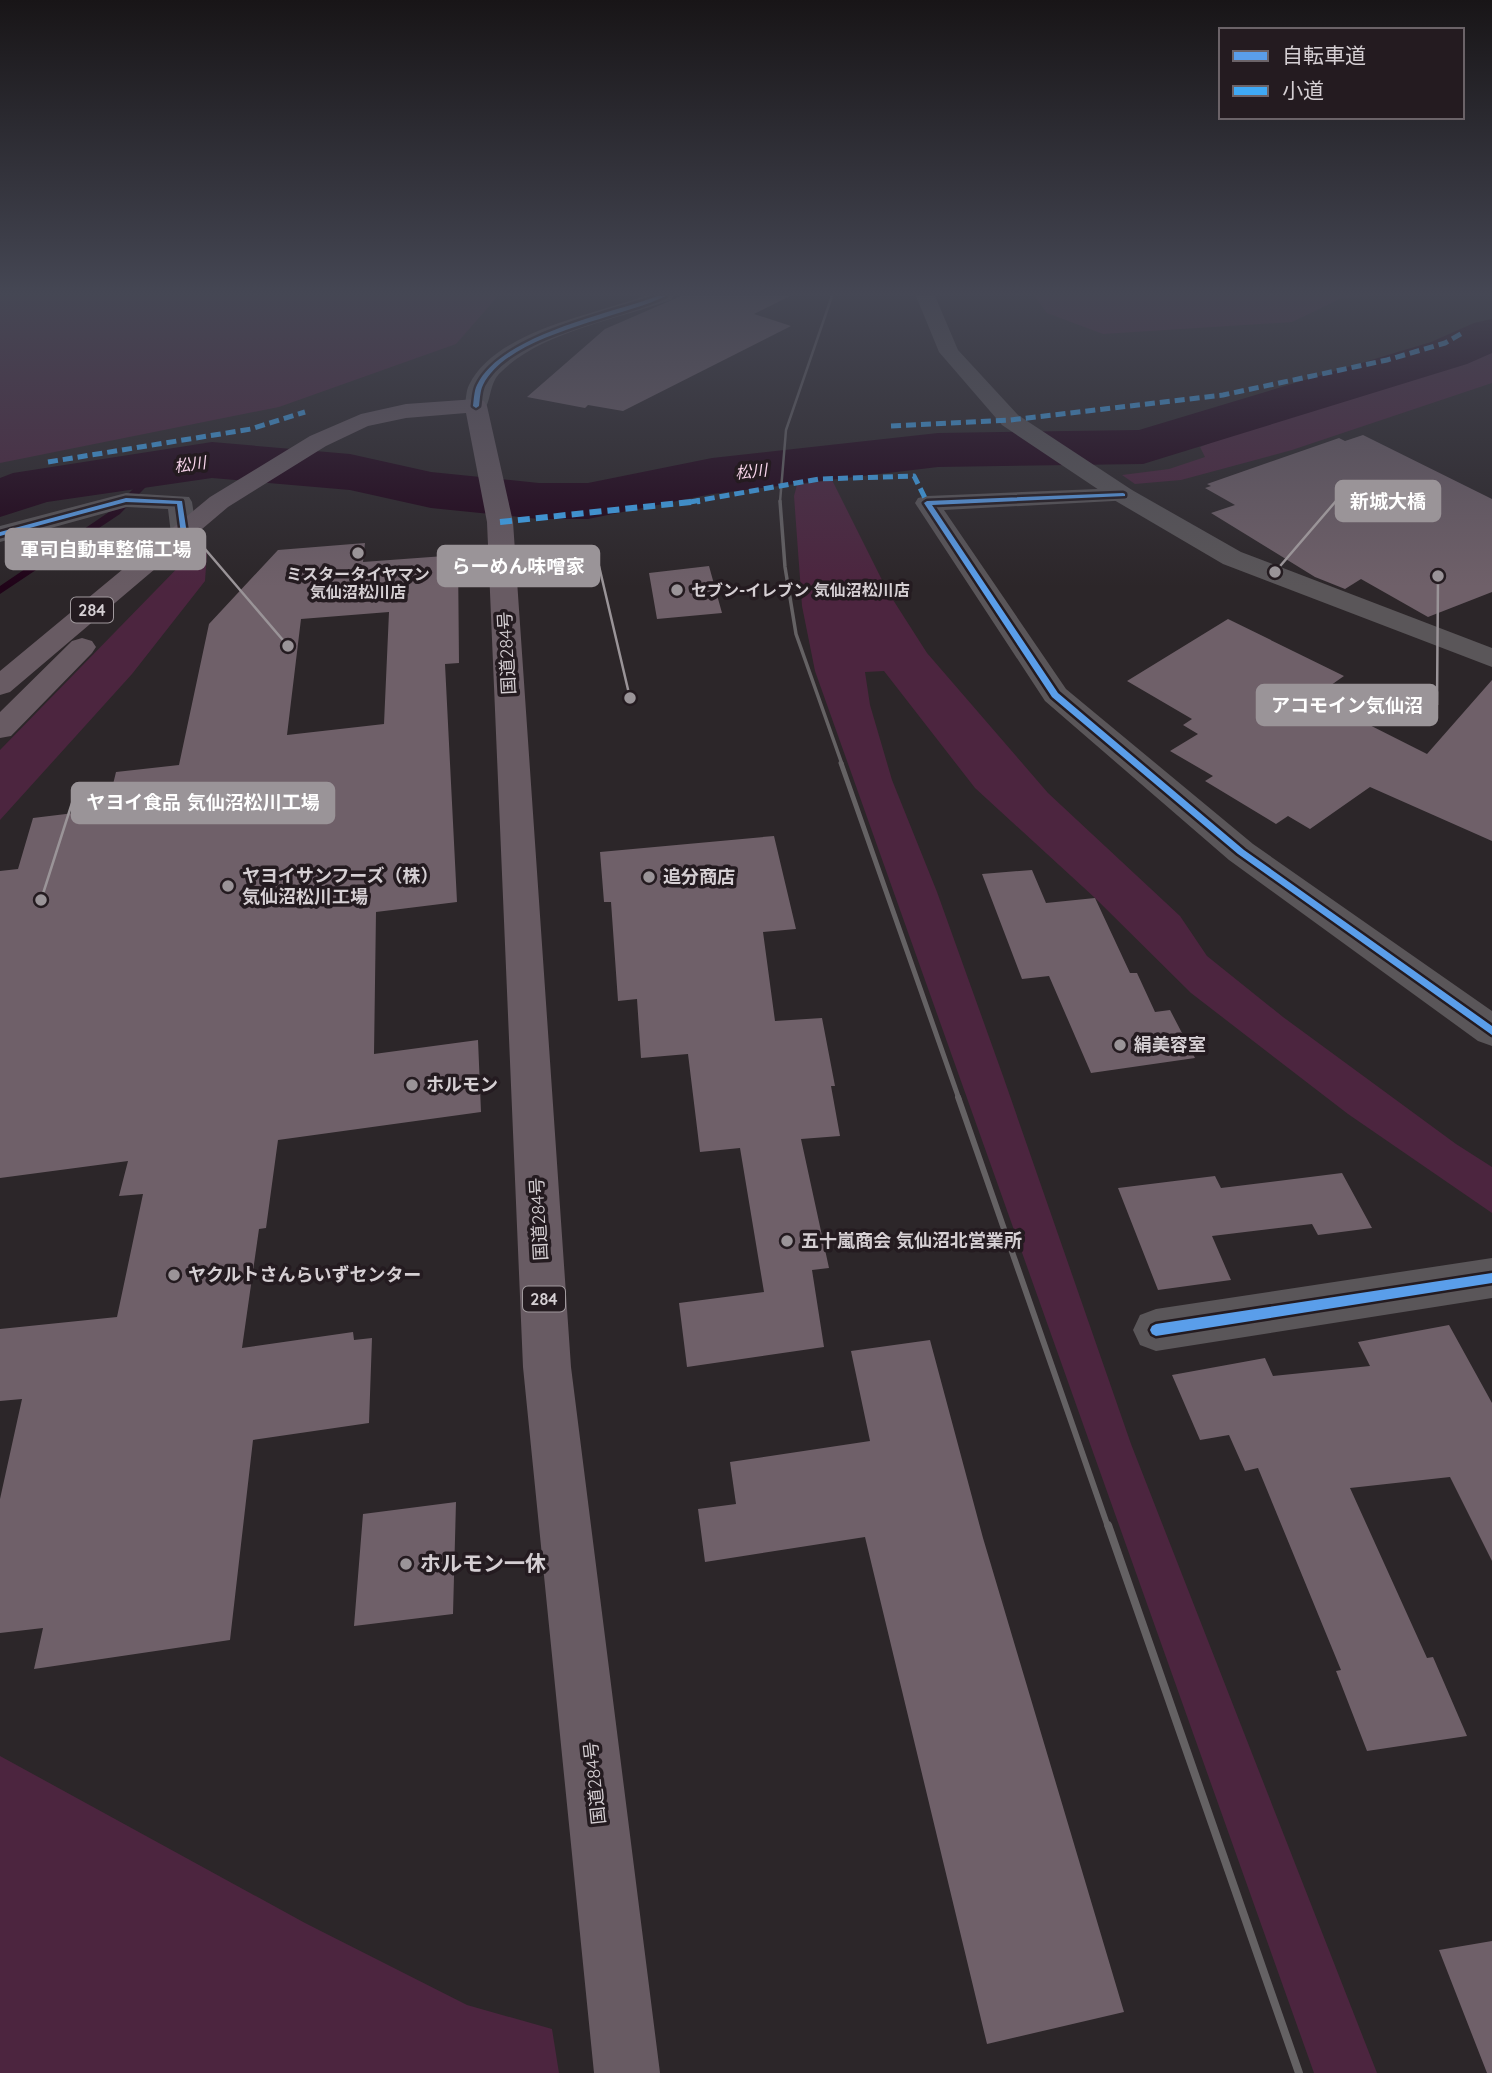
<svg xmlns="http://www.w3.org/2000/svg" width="1492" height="2073" font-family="Quicksand,'Noto Sans JP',sans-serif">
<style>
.green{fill:#4c253f}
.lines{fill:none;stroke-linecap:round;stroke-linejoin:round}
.stream{fill:#200318;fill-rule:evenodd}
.river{fill:#200318;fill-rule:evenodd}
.building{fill:#6f6069;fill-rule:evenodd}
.minor{fill:#5a5659;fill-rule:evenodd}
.tertiary{fill:#5a5659;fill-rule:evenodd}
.trunk{fill:#685b63;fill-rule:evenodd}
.rail-far4{stroke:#656264;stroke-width:2.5}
.rail-far3{stroke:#656264;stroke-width:3.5}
.rail-far2{stroke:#656264;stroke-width:5}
.rail-far1{stroke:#656264;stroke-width:6}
.rail{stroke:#656264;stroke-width:8}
.quiet-far1{stroke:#3fa9f5;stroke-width:5;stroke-dasharray:10 5;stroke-linecap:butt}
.quiet{stroke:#3fa9f5;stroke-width:6;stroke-dasharray:12 6;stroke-linecap:butt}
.cycleway-casing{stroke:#241b20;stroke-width:5}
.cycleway{fill:#5a9eea;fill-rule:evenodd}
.poi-dot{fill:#9a9498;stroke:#241b20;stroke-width:2.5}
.labels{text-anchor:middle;stroke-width:7;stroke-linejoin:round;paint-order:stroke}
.far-water-label{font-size:16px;font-style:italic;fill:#f8d5eb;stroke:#241b20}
.far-poi-label{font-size:16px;font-weight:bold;fill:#d5cfd3;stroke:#241b20}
.shield{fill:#241b20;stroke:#a0999d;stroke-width:2}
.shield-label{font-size:16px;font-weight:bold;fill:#d5cfd3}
.street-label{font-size:18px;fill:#d5cfd3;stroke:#241b20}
.poi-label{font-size:18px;font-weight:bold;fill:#d5cfd3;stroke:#241b20;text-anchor:start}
.near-poi-label{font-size:21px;font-weight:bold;fill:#d5cfd3;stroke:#241b20;text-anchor:start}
.leader{fill:none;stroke:#9a9498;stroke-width:2.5}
.callout-dot{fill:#9a9498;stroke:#241b20;stroke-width:2.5}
.callout{fill:#9a9498;stroke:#9a9498;stroke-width:2.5}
.callout-label{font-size:19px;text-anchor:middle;font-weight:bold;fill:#fff}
</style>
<rect width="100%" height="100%" fill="#2c2629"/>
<path class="green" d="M 0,296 L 498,296 L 456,344 L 279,407 L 0,463 Z
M 1034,296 L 1373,296 L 1342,298 L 1292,322 L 1103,334 L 1047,313 Z
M 1492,345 L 1492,383 L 1292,450 L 1181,480 L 1135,484 L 1122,475 L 1169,469 L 1205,457 L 1200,447 L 1270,419 L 1353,395 Z
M 832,480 L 888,592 L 927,653 L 1048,793 L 1180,916 L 1207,956 L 1283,1017 L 1456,1144 L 1492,1167 L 1492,1213 L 1348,1114 L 1191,993 L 1095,898 L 975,788 L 884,671 L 865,672 L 870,705 L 892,780 L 937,892 L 1003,1076 L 1131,1444 L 1377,2073 L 1314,2073 L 815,671 L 802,606 L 794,496 L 797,485 Z
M 195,550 L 207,553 L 205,581 L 132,674 L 0,820 L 0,750 Z
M 0,1756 L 305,1923 L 467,2005 L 552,2029 L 559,2073 L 0,2073 Z"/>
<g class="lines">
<path class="stream" d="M 156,466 L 164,468 L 120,514 L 0,594 L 0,586 L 112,510 Z"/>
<path class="river" d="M 1492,319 L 1492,353 L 1467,364 L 1143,464 L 938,467 L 712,494 L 588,519 L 539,519 L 431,508 L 350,490 L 212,478 L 47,502 L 0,517 L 0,478 L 13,473 L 212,442 L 350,454 L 431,472 L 539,483 L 588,483 L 712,458 L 938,433 L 1139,430 L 1431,342 L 1474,323 Z"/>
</g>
<path class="building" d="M 681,296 L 790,296 L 754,314 L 791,326 L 623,411 L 588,405 L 585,408 L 527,397 L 605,329 Z
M 1363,435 L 1492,499 L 1492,592 L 1428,617 L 1361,579 L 1345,589 L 1315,577 L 1211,513 L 1235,505 L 1205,488 L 1211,486 L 1207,484 L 1339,438 L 1345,441 Z
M 365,543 L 363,562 L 458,555 L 459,663 L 445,664 L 457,902 L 376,912 L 374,1054 L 478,1040 L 481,1112 L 278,1140 L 266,1228 L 259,1229 L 242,1348 L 353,1332 L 354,1340 L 372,1338 L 369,1423 L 253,1440 L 230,1640 L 34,1669 L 43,1628 L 0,1633 L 0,1499 L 22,1399 L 0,1401 L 0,1329 L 117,1317 L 143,1194 L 119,1196 L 128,1161 L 0,1178 L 0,871 L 18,869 L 33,818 L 107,809 L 116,772 L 179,765 L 209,624 L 278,550 ZM 389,612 L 384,724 L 287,735 L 301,619 Z
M 709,566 L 722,613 L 657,619 L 649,573 Z
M 1228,619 L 1344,676 L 1314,697 L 1427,754 L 1492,680 L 1492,841 L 1370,787 L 1310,829 L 1288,816 L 1276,824 L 1205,781 L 1213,776 L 1170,751 L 1198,734 L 1183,725 L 1192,719 L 1127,681 Z
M 774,836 L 796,929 L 763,932 L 775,1021 L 822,1018 L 835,1086 L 831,1086 L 840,1136 L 801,1139 L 829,1268 L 812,1270 L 824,1347 L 687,1367 L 679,1303 L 764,1292 L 740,1148 L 700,1152 L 688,1054 L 641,1058 L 637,999 L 618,1001 L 611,902 L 604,902 L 600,852 Z
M 1032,870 L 1046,903 L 1095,898 L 1130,973 L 1137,973 L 1155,1012 L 1170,1010 L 1195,1058 L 1091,1073 L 1049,976 L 1022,979 L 982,874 Z
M 1342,1173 L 1372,1228 L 1318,1235 L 1312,1224 L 1212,1236 L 1231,1280 L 1158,1290 L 1118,1188 L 1215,1176 L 1221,1188 Z
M 1449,1325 L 1492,1403 L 1492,1561 L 1450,1477 L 1350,1488 L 1427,1658 L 1433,1657 L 1467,1736 L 1367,1751 L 1336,1671 L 1341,1670 L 1258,1468 L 1245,1471 L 1229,1435 L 1200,1440 L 1172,1375 L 1265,1358 L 1273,1376 L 1370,1366 L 1358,1342 Z
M 930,1340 L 983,1538 L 1124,2012 L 987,2044 L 865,1537 L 705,1562 L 698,1509 L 736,1504 L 730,1462 L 870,1441 L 851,1351 Z
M 456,1502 L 453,1614 L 354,1626 L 363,1514 Z
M 1492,1941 L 1492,2073 L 1487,2073 L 1439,1950 Z"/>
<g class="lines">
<path class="minor" d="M 1123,488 L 1132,490 L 1135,495 L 1132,500 L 944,510 L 1066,689 L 1253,844 L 1492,1011 L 1492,1046 L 1478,1041 L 1229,860 L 1045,701 L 915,503 L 918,498 L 927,496 Z
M 126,493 L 189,497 L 192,502 L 197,534 L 193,539 L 184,542 L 175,539 L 171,534 L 168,509 L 127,507 L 0,542 L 0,526 Z
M 1492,1258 L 1492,1298 L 1156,1351 L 1140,1345 L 1133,1330 L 1140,1315 L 1156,1309 Z"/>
<path class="tertiary" d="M 644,296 L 673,296 L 671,300 C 618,319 541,332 501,372 C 489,383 492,398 484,411 L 468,411 L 465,406 C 466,399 466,391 469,385 C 495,331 593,315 644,296 Z
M 916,296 L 935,296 L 958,350 L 1018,415 L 1132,490 L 1241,552 L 1492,648 L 1492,667 L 1223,564 L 1114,500 L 1002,425 L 939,352 Z"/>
<path class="trunk" d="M 476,399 L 484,401 L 487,406 L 513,522 L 571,1367 L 660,2073 L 594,2073 L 523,1367 L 487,522 L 466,413 L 406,418 L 368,426 L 326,446 L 228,507 L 10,692 L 0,695 L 0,671 L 210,497 L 310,436 L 361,414 L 406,404 Z
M 82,638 L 92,641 L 96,647 L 92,653 L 11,736 L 0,738 L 0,712 L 72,641 Z"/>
<path class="rail-far4" d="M 780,502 L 786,430 L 832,296"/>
<path class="rail-far3" d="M 780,501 L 785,567 L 796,634 L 842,764"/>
<path class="rail-far2" d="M 841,763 L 959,1099"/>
<path class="rail-far1" d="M 958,1097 L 1108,1527"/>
<path class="rail" d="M 1108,1525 L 1299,2073"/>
<path class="quiet-far1" d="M 891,426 L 1010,420 L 1223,395 L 1387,360 L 1445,343 L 1464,332
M 48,462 L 251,429 L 305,412
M 690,502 L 819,479 L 914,476 L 927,502"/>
<path class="quiet" d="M 926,501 L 927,503
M 500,522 L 700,501"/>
<defs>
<path id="cycleway" d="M 658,296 L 666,296 C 618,319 508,334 483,385 C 480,391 480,399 479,406 L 476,408 L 473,406 C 474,399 474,391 477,385 C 501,335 609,314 658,296 Z
M 1123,493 L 1125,494 L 1125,496 L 932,505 L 1058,693 L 1244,850 L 1492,1026 L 1492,1035 L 1238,854 L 1052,697 L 924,503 L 927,501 Z
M 126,498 L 182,501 L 187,534 L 184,536 L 181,534 L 177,504 L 126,502 L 0,536 L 0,532 Z
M 1492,1273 L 1492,1283 L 1156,1336 L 1152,1334 L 1150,1330 L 1152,1326 L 1156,1324 Z"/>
</defs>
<use href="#cycleway" class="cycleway-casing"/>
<use href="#cycleway" class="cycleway"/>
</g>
<linearGradient id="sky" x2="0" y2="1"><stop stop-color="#181517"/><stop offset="0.5" stop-color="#454754"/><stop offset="1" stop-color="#454754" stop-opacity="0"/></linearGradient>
<rect width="1492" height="587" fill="url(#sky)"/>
<g class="poi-dot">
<circle cx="358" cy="553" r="7"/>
<circle cx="677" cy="590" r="7"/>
<circle cx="649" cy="877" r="7"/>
<circle cx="228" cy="886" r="7"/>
<circle cx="1120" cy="1045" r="7"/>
<circle cx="412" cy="1085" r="7"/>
<circle cx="787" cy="1241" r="7"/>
<circle cx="174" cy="1275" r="7"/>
<circle cx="406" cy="1564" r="7"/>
</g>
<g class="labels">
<g class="far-water-label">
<text transform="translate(190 464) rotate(-8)" y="6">松川</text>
<text transform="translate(751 471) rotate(-6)" y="6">松川</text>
</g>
<g class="far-poi-label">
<text x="358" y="580">ミスタータイヤマン<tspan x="358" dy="18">気仙沼松川店</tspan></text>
<text x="691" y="596" text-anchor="start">セブン-イレブン 気仙沼松川店</text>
</g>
<g class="shield">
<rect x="71" y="597.5" width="42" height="25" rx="5"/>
<rect x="523" y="1286.5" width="42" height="25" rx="5"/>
</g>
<g class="shield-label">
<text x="92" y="616">284</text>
<text x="544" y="1305">284</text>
</g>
<g class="street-label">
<text transform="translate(507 653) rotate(-93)" y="6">国道284号</text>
<text transform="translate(539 1219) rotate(-93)" y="6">国道284号</text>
<text transform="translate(595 1783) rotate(-96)" y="6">国道284号</text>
</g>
<g class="poi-label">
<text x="242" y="882">ヤヨイサンフーズ（株）<tspan x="242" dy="21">気仙沼松川工場</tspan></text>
<text x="663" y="883">追分商店</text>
<text x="1134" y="1051">絹美容室</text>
<text x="426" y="1091">ホルモン</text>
<text x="801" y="1247">五十嵐商会 気仙沼北営業所</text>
<text x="188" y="1281">ヤクルトさんらいずセンター</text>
</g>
<g class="near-poi-label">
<text x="420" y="1571">ホルモン一休</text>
</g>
</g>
<path class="leader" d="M1275 572L1336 501M288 646L205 549M630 698L599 566M1438 576L1437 705M41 900L72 803"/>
<g class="callout-dot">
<circle cx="1275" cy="572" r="7"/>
<circle cx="288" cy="646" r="7"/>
<circle cx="630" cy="698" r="7"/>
<circle cx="1438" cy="576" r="7"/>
<circle cx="41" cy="900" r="7"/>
</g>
<g class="callout">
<rect x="1336" y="481" width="104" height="40" rx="7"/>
<rect x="6" y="529" width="199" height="40" rx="7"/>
<rect x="438" y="546" width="161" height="40" rx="7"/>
<rect x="1257" y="685" width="180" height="40" rx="7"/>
<rect x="72" y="783" width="262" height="40" rx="7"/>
</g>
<g class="callout-label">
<text x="1388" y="508">新城大橋</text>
<text x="106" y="556">軍司自動車整備工場</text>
<text x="518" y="573">らーめん味噌家</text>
<text x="1347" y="712">アコモイン気仙沼</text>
<text x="203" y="809">ヤヨイ食品 気仙沼松川工場</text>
</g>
<rect x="1219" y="28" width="245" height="91" fill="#241b20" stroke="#6b6368" stroke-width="2"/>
<rect x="1233" y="51" width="35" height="10" fill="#5a9eea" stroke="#6b6368" stroke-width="2"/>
<text x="1282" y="63" font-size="21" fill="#d5cfd3">自転車道</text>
<rect x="1233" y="86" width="35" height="10" fill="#3fa9f5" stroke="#6b6368" stroke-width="2"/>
<text x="1282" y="98" font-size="21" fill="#d5cfd3">小道</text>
</svg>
